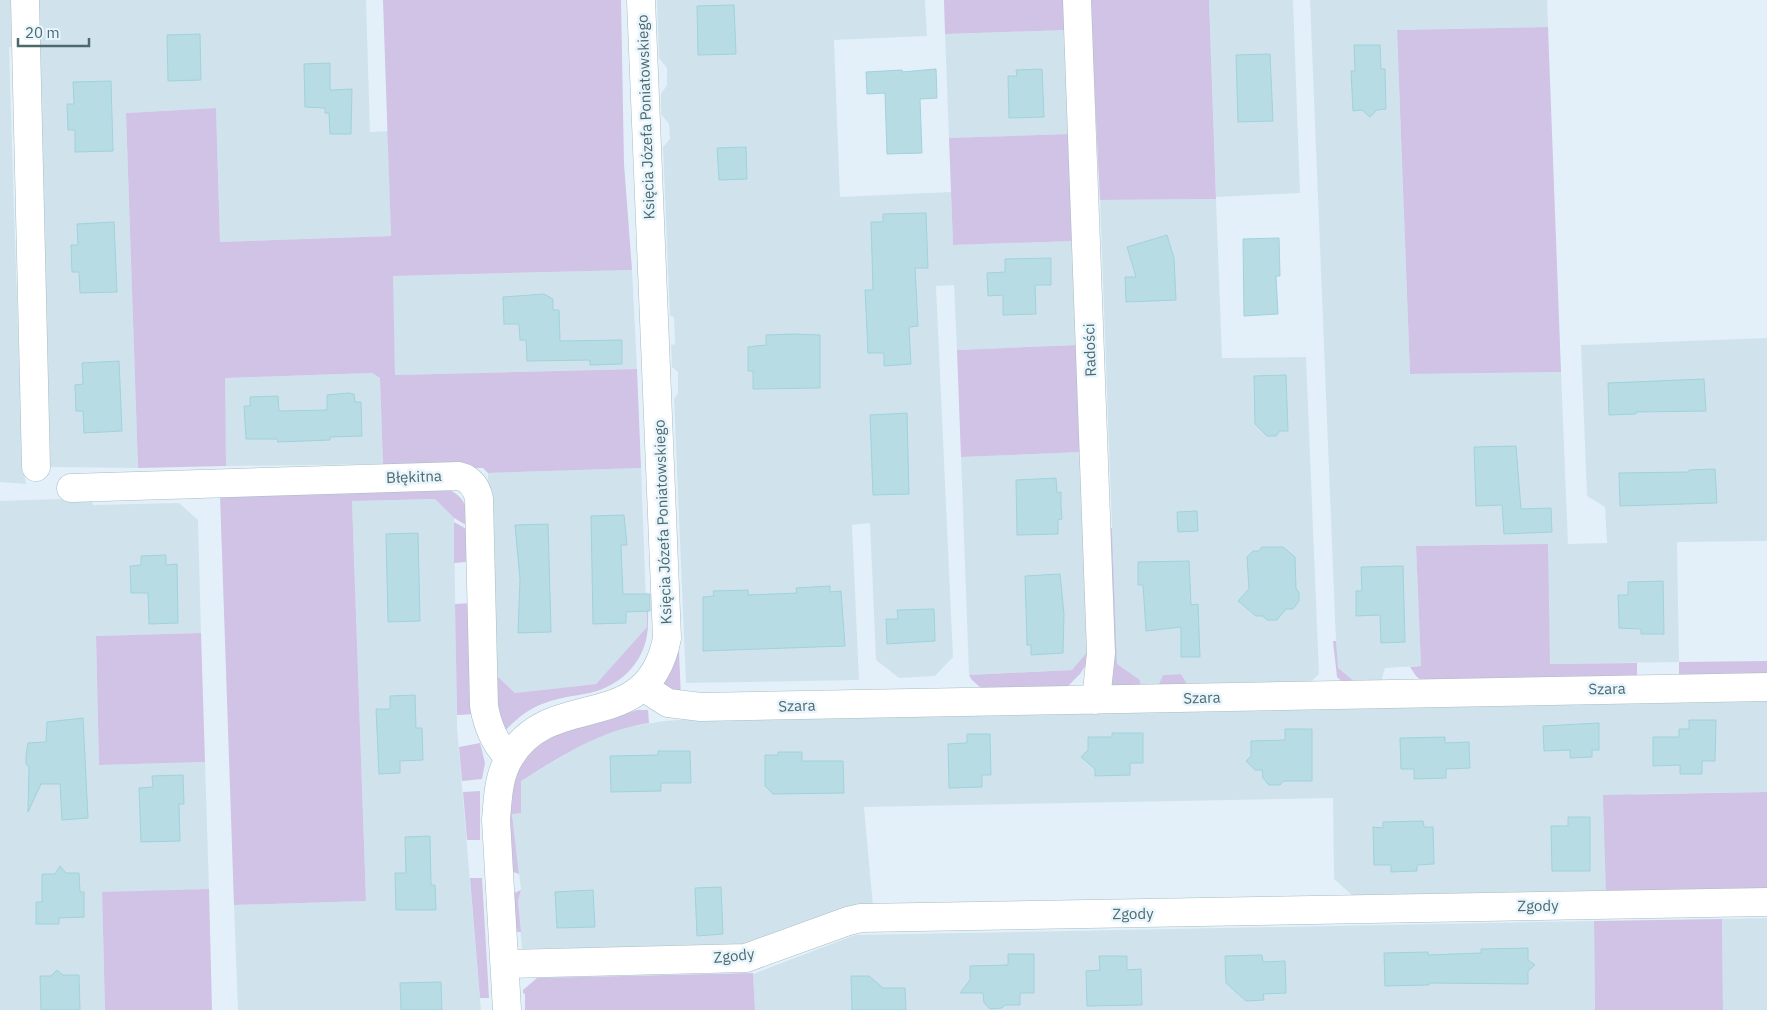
<svg xmlns="http://www.w3.org/2000/svg" width="1767" height="1010" font-family="'IBM Plex Sans',sans-serif">
<style>
.residential{fill:#d0e3ed}
.green{fill:#d0c3e5}
.building{fill:#b7dce4;stroke:#a0d2dc}
.lines{fill:none;stroke-linecap:round;stroke-linejoin:round}
.minor-casing{stroke:#a6bdc3;stroke-width:29}
.minor{stroke:#fff;stroke-width:28}
.labels{text-anchor:middle;stroke-width:5;stroke-linejoin:round;paint-order:stroke}
.street-label{font-size:15px;fill:#4c696e;stroke:#e9f5fd}
</style>
<rect width="100%" height="100%" fill="#e3f0f9"/>
<path class="residential" d="M 0,0 L 11,0 L 12,47 L 9,47 L 14,211 L 23,467 L 26,484 L 0,482 Z
M 36,0 L 366,0 L 370,132 L 388,131 L 391,236 L 220,242 L 216,108 L 126,113 L 138,468 L 50,467 Z
M 657,0 L 925,0 L 927,36 L 834,40 L 840,197 L 951,192 L 953,245 L 1073,241 L 1077,345 L 957,350 L 954,285 L 936,286 L 953,657 L 935,676 L 899,678 L 876,660 L 870,523 L 852,525 L 859,680 L 686,683 L 674,399 L 678,393 L 678,372 L 672,367 L 671,345 L 675,344 L 674,317 L 670,316 L 663,147 L 670,139 L 669,124 L 661,114 L 661,94 L 667,85 L 667,68 L 659,58 Z
M 1209,0 L 1293,0 L 1300,193 L 1216,197 Z
M 1310,0 L 1547,0 L 1548,27 L 1397,30 L 1410,374 L 1561,372 L 1568,544 L 1607,543 L 1605,507 L 1587,496 L 1581,345 L 1767,338 L 1767,541 L 1677,542 L 1679,662 L 1550,664 L 1547,544 L 1416,546 L 1421,666 L 1385,668 L 1381,682 L 1355,682 L 1337,668 Z
M 1065,30 L 1069,134 L 949,138 L 945,34 Z
M 1216,199 L 1222,358 L 1306,357 L 1319,674 L 1308,685 L 1204,687 L 1201,683 L 1187,684 L 1181,674 L 1163,675 L 1158,686 L 1141,687 L 1140,680 L 1117,664 L 1100,200 Z
M 632,270 L 637,369 L 395,375 L 392,276 Z
M 372,373 L 380,378 L 383,464 L 226,466 L 224,378 Z
M 1081,452 L 1088,651 L 1072,670 L 969,675 L 961,457 Z
M 641,468 L 647,627 L 596,684 L 515,693 L 493,672 L 488,473 Z
M 92,498 L 93,505 L 179,503 L 198,520 L 201,633 L 96,636 L 99,765 L 205,762 L 209,889 L 102,893 L 105,1010 L 0,1010 L 0,501 Z
M 435,499 L 454,518 L 457,728 L 481,1010 L 238,1010 L 234,905 L 366,901 L 352,501 Z
M 1767,697 L 1767,792 L 1634,794 L 1606,893 L 1353,896 L 1334,879 L 1333,798 L 864,807 L 873,906 L 850,906 L 748,945 L 522,949 L 518,901 L 521,890 L 512,813 L 521,813 L 521,781 L 583,744 L 622,728 L 664,721 L 709,718 L 1444,702 L 1449,707 L 1463,707 L 1468,701 Z
M 1767,918 L 1767,1010 L 1723,1010 L 1722,919 Z
M 1594,921 L 1595,1010 L 755,1010 L 753,974 L 855,935 Z"/>
<path class="green" d="M 383,0 L 621,0 L 624,164 L 632,270 L 393,276 L 395,375 L 637,369 L 641,468 L 488,473 L 483,468 L 399,468 L 398,464 L 383,464 L 380,378 L 372,373 L 225,378 L 226,466 L 138,468 L 126,113 L 216,108 L 220,242 L 391,236 Z
M 944,0 L 1064,0 L 1065,30 L 945,34 Z
M 1090,0 L 1209,0 L 1216,199 L 1100,200 Z
M 1548,27 L 1561,372 L 1410,374 L 1397,30 Z
M 1069,134 L 1073,241 L 953,245 L 949,138 Z
M 1077,345 L 1081,452 L 961,457 L 957,350 Z
M 441,485 C 466,498 465,501 471,528 L 454,518 L 435,499 L 352,501 L 366,901 L 234,905 L 220,495 Z
M 454,522 L 470,531 L 470,558 L 466,562 L 454,563 Z
M 1112,528 L 1117,664 L 1140,680 L 1141,687 L 1158,686 L 1163,675 L 1181,674 L 1187,684 L 1201,683 L 1204,687 L 1110,691 L 1105,530 Z
M 1548,544 L 1550,664 L 1637,663 L 1637,676 L 1424,683 L 1416,676 L 1410,667 L 1421,666 L 1416,546 Z
M 646,591 C 649,599 648,612 648,621 C 649,654 628,681 597,691 C 580,696 562,696 545,703 C 527,709 514,721 502,734 L 493,672 L 515,693 L 596,684 L 647,627 Z
M 472,603 L 477,714 L 457,715 L 455,604 Z
M 678,628 L 681,698 L 664,686 L 663,682 Z
M 201,633 L 205,762 L 99,765 L 96,636 Z
M 1333,641 L 1336,641 L 1338,668 L 1355,682 L 1346,685 L 1337,677 Z
M 1088,651 L 1093,654 L 1080,674 L 1061,693 L 981,688 L 972,680 L 969,675 L 1072,670 Z
M 1767,661 L 1767,680 L 1679,675 L 1679,662 Z
M 637,710 L 648,710 L 649,723 C 598,731 564,755 521,781 L 521,813 L 512,814 L 519,874 L 511,871 L 509,818 L 512,784 L 522,762 L 540,741 L 569,728 L 602,722 Z
M 480,743 L 485,763 L 482,779 L 462,781 L 459,747 Z
M 480,791 L 480,840 L 467,840 L 463,792 Z
M 1767,792 L 1767,890 L 1606,893 L 1603,795 Z
M 470,878 L 482,878 L 489,998 L 480,998 Z
M 209,889 L 212,1010 L 105,1010 L 102,892 Z
M 521,890 L 518,901 L 521,932 L 515,932 L 512,894 Z
M 1722,919 L 1723,1010 L 1595,1010 L 1594,921 Z
M 753,973 L 755,1010 L 525,1010 L 525,994 L 523,993 L 523,990 L 537,978 Z"/>
<path class="building" d="M 734,5 L 736,54 L 698,55 L 697,6 Z
M 200,34 L 201,80 L 168,81 L 167,35 Z
M 1354,45 L 1380,45 L 1381,69 L 1385,69 L 1386,109 L 1377,110 L 1370,117 L 1362,110 L 1353,111 L 1351,71 L 1355,71 Z
M 1270,54 L 1273,121 L 1238,122 L 1236,55 Z
M 330,63 L 330,90 L 352,89 L 351,134 L 330,134 L 329,113 L 325,113 L 325,108 L 305,107 L 304,64 Z
M 936,69 L 937,98 L 920,99 L 922,153 L 887,154 L 885,93 L 867,94 L 866,72 L 902,70 L 902,72 Z
M 1042,69 L 1044,117 L 1009,118 L 1008,76 L 1017,76 L 1016,70 Z
M 111,81 L 113,151 L 75,152 L 75,130 L 68,130 L 67,104 L 74,104 L 73,82 Z
M 746,147 L 747,179 L 719,180 L 717,148 Z
M 926,213 L 928,268 L 915,268 L 918,326 L 909,327 L 911,364 L 884,366 L 884,353 L 868,353 L 865,290 L 873,290 L 871,222 L 883,222 L 883,214 Z
M 114,222 L 117,292 L 80,293 L 79,272 L 72,272 L 71,245 L 78,245 L 77,224 Z
M 1167,235 L 1174,258 L 1176,300 L 1126,302 L 1125,277 L 1136,277 L 1127,247 Z
M 1279,238 L 1280,276 L 1276,276 L 1278,314 L 1244,316 L 1243,239 Z
M 1051,258 L 1051,285 L 1035,285 L 1036,314 L 1003,315 L 1003,295 L 988,296 L 987,273 L 1005,272 L 1005,259 Z
M 544,294 L 553,299 L 553,310 L 559,310 L 560,341 L 622,340 L 622,364 L 590,365 L 590,360 L 527,361 L 526,340 L 520,340 L 519,324 L 504,324 L 503,297 Z
M 793,334 L 820,335 L 820,388 L 753,389 L 753,371 L 748,371 L 748,347 L 766,345 L 766,335 Z
M 119,361 L 122,431 L 84,433 L 83,411 L 76,411 L 75,385 L 83,384 L 82,363 Z
M 1286,375 L 1288,431 L 1280,431 L 1276,436 L 1267,436 L 1255,424 L 1254,376 Z
M 1704,379 L 1706,411 L 1636,412 L 1636,414 L 1609,415 L 1608,383 Z
M 348,393 L 354,394 L 355,402 L 361,402 L 362,436 L 330,437 L 330,440 L 278,442 L 277,439 L 246,439 L 244,406 L 250,406 L 250,397 L 278,396 L 279,411 L 327,410 L 327,395 Z
M 907,413 L 909,494 L 873,495 L 870,415 Z
M 1516,446 L 1521,509 L 1551,508 L 1552,532 L 1504,534 L 1502,505 L 1476,506 L 1474,447 Z
M 1715,469 L 1717,503 L 1620,506 L 1619,473 L 1689,472 L 1689,470 Z
M 1056,478 L 1057,493 L 1061,492 L 1061,506 L 1062,519 L 1058,520 L 1058,534 L 1017,535 L 1016,480 Z
M 1197,511 L 1198,531 L 1178,532 L 1177,512 Z
M 624,515 L 627,545 L 621,545 L 623,594 L 650,594 L 650,611 L 626,612 L 626,623 L 593,624 L 591,516 Z
M 548,524 L 551,632 L 518,633 L 520,579 L 515,525 Z
M 418,533 L 420,621 L 388,622 L 386,534 Z
M 1262,547 L 1283,547 L 1295,557 L 1296,589 L 1299,592 L 1299,601 L 1293,609 L 1286,609 L 1277,620 L 1267,620 L 1263,616 L 1256,616 L 1238,601 L 1249,589 L 1247,557 L 1253,551 L 1259,551 Z
M 166,555 L 166,565 L 177,564 L 178,623 L 149,624 L 148,593 L 131,593 L 130,566 L 141,565 L 141,556 Z
M 1189,561 L 1191,605 L 1198,604 L 1200,657 L 1181,657 L 1181,627 L 1146,631 L 1143,585 L 1138,585 L 1138,562 Z
M 1403,566 L 1405,642 L 1381,643 L 1380,615 L 1356,616 L 1356,591 L 1362,591 L 1361,567 Z
M 1060,574 L 1064,614 L 1063,653 L 1031,655 L 1031,645 L 1027,645 L 1025,576 Z
M 1663,581 L 1664,634 L 1641,634 L 1641,629 L 1619,628 L 1618,595 L 1628,595 L 1628,582 Z
M 830,586 L 830,592 L 841,591 L 845,646 L 703,651 L 703,597 L 714,596 L 713,591 L 748,590 L 748,595 L 797,593 L 796,588 Z
M 934,609 L 935,641 L 887,644 L 886,619 L 898,619 L 897,610 Z
M 415,695 L 416,728 L 422,728 L 423,760 L 400,761 L 400,773 L 379,774 L 376,709 L 390,709 L 390,696 Z
M 83,718 L 88,818 L 62,820 L 60,784 L 41,784 L 28,812 L 29,767 L 26,764 L 26,756 L 28,743 L 46,742 L 47,722 Z
M 1689,720 L 1716,720 L 1715,761 L 1702,761 L 1702,774 L 1680,774 L 1680,765 L 1653,766 L 1653,737 L 1679,737 L 1679,729 L 1689,729 Z
M 1599,723 L 1599,750 L 1592,750 L 1592,757 L 1570,758 L 1570,750 L 1544,751 L 1543,726 Z
M 1285,729 L 1312,729 L 1312,781 L 1284,781 L 1280,785 L 1269,785 L 1263,778 L 1262,770 L 1255,770 L 1246,761 L 1251,756 L 1251,741 L 1285,740 Z
M 1112,733 L 1143,733 L 1143,763 L 1130,763 L 1130,775 L 1095,776 L 1095,769 L 1081,757 L 1088,750 L 1088,737 L 1112,737 Z
M 967,734 L 990,734 L 991,775 L 982,775 L 982,787 L 949,788 L 948,744 L 967,743 Z
M 1445,737 L 1445,743 L 1469,742 L 1470,768 L 1446,769 L 1446,778 L 1414,779 L 1414,769 L 1401,769 L 1400,738 Z
M 658,751 L 690,751 L 691,783 L 661,783 L 661,791 L 611,792 L 610,756 L 658,755 Z
M 778,752 L 802,752 L 802,761 L 843,761 L 844,793 L 773,794 L 765,786 L 765,755 L 778,755 Z
M 183,775 L 184,804 L 179,804 L 180,841 L 141,842 L 139,788 L 153,787 L 152,776 Z
M 1568,817 L 1590,817 L 1590,871 L 1552,871 L 1551,826 L 1568,826 Z
M 1423,821 L 1424,827 L 1433,827 L 1434,864 L 1417,865 L 1417,871 L 1391,872 L 1391,865 L 1374,865 L 1373,827 L 1383,828 L 1383,822 Z
M 430,836 L 431,885 L 435,885 L 436,910 L 396,910 L 395,873 L 406,873 L 405,837 Z
M 60,866 L 66,873 L 79,873 L 80,892 L 84,892 L 84,917 L 59,918 L 59,924 L 36,924 L 36,902 L 42,902 L 42,874 L 55,874 Z
M 721,887 L 723,934 L 697,936 L 695,888 Z
M 593,890 L 595,927 L 557,928 L 555,892 Z
M 1528,948 L 1528,960 L 1535,965 L 1528,971 L 1528,984 L 1429,983 L 1429,985 L 1385,986 L 1384,953 L 1428,952 L 1428,955 L 1481,953 L 1481,949 Z
M 1008,954 L 1034,954 L 1034,993 L 1020,993 L 1020,1005 L 1005,1005 L 1002,1008 L 990,1009 L 984,1003 L 983,993 L 960,993 L 970,980 L 970,966 L 1008,965 Z
M 1262,955 L 1263,962 L 1285,961 L 1286,993 L 1263,994 L 1264,1000 L 1246,1001 L 1226,983 L 1225,956 Z
M 1099,956 L 1127,956 L 1127,970 L 1141,969 L 1142,1005 L 1087,1006 L 1086,971 L 1100,970 Z
M 57,970 L 63,975 L 79,975 L 80,1010 L 41,1010 L 40,976 L 51,976 Z
M 851,976 L 869,976 L 883,988 L 905,988 L 906,1010 L 852,1010 Z
M 441,982 L 442,1010 L 401,1010 L 400,983 Z"/>
<g class="lines">
<defs>
<path id="minor" d="M 25,0 L 36,467
M 1077,0 L 1101,653 L 1096,700
M 71,488 L 459,476 C 471,479 477,488 479,499 L 484,706 C 487,724 495,745 509,757
M 643,687 L 668,703 L 701,707 L 1767,687
M 506,964 L 746,958 L 848,921 L 861,918 L 1767,902
M 507,1010 L 496,820 C 498,798 498,776 510,757 C 551,687 648,738 667,638 L 641,0"/>
</defs>
<use href="#minor" class="minor-casing"/>
<use href="#minor" class="minor"/>
</g>
<g class="labels">
<g class="street-label">
<text transform="translate(646 117) rotate(-92)" y="5">Księcia Józefa Poniatowskiego</text>
<text transform="translate(1090 350) rotate(-92)" y="5">Radości</text>
<text transform="translate(414 477) rotate(-2)" y="5">Błękitna</text>
<text transform="translate(663 522) rotate(-92)" y="5">Księcia Józefa Poniatowskiego</text>
<text transform="translate(1607 689) rotate(-1)" y="5">Szara</text>
<text transform="translate(1202 698) rotate(-2)" y="5">Szara</text>
<text transform="translate(797 706) rotate(-2)" y="5">Szara</text>
<text transform="translate(1538 906) rotate(-1)" y="5">Zgody</text>
<text transform="translate(1133 914) rotate(-1)" y="5">Zgody</text>
<text transform="translate(734 956) rotate(-6)" y="5">Zgody</text>
</g>
</g>
<path d="M18 38v8h71v-8" fill="none" stroke="#4c696e" stroke-width="2.5"/>
<text x="25" y="38" font-size="15" fill="#4c696e" stroke="#e9f5fd" stroke-width="4" paint-order="stroke">20 m</text>
</svg>
